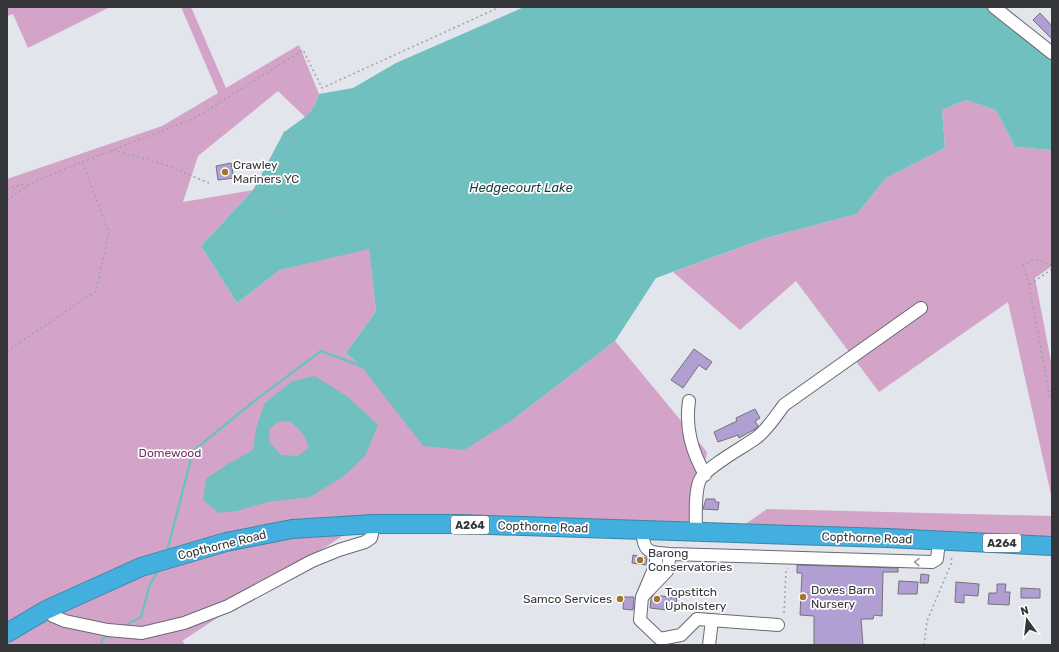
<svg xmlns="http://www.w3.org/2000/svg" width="1059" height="652" font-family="Rubik,sans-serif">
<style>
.green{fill:#d4a4c8}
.water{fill:#71c0c0;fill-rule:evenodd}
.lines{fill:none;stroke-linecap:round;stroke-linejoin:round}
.stream{stroke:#71c0c0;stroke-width:2.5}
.building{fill:#b19fd3;stroke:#737277}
.minor-casing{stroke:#676a6f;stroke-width:14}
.highway-casing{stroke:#3d85a5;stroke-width:20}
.path{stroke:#a0a2a8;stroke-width:1.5;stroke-dasharray:2 3;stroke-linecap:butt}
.minor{stroke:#fff;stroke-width:12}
.highway{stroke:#42afdf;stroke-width:18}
.oneway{stroke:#9a9a9c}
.poi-dot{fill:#a17827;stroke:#fff;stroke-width:1.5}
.labels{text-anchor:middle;stroke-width:3.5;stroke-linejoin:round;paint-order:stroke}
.shield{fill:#fff;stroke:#727274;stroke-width:1}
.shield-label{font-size:11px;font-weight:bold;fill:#353639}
.poi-label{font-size:12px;fill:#353639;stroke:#fff;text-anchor:start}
.park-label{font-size:12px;fill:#713465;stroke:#fff}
.street-label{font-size:12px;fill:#353639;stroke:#fff}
.water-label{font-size:13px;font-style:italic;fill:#193f3f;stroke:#fff}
</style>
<rect width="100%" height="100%" fill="#e2e5ec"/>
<path class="green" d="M 7,7 L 110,7 L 28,48 L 13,14 L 7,16 Z
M 181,7 L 191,7 L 226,88 L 299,45 L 319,94 L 314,107 L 305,117 L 278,91 L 198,156 L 183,202 L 253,190 L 201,246 L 237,303 L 280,270 L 369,248 L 376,311 L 346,353 L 361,366 L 515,418 L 615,341 L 707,452 L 692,533 L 347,533 L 182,641 L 186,645 L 7,645 L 7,179 L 162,126 L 218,93 Z
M 966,100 L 996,110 L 1015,147 L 1052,150 L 1052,266 L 1035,278 L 1052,367 L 1052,499 L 1008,302 L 879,392 L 796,281 L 740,330 L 673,272 L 766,238 L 857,214 L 886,178 L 945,148 L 942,110 Z
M 767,509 L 1052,516 L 1052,537 L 740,528 Z"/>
<path class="water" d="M 524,7 L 993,7 L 1052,53 L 1052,150 L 1015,147 L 996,110 L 966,100 L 942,110 L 945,148 L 886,178 L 857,214 L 766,238 L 656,278 L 615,341 L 515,418 L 464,450 L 423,446 L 361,366 L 346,353 L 376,311 L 369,249 L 280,270 L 237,303 L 201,246 L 253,190 L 284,132 L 305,117 L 314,107 L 319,94 L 353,88 L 396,63 Z
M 315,376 L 348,397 L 378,425 L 365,456 L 344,476 L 310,497 L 268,502 L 237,511 L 219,513 L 203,500 L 206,479 L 226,465 L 253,450 L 256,429 L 264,404 L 292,381 ZM 289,421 C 299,428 307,436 308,448 L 298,456 L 281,455 L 270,443 L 269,429 L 278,422 Z"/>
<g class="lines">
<path class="stream" d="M 168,548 L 193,451 L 253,402 L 321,351 L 361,366
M 126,625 L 141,617 L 149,587 L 158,570
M 102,645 L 102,639 L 106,637"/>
</g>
<path class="building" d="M 1040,13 L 1052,26 L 1052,39 L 1033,20 Z
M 231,163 L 234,178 L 218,180 L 216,166 Z
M 694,349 L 712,362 L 706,370 L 699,365 L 683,388 L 671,380 Z
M 755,409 L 760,418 L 755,421 L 758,426 L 755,429 L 739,438 L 738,435 L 718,442 L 714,432 L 737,421 L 736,418 Z
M 706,499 L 715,499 L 715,502 L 719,502 L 718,510 L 703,509 Z
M 633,555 L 647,558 L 646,565 L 632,563 Z
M 797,565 L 898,568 L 898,572 L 883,572 L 882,616 L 874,615 L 873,619 L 861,619 L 863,645 L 814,645 L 814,616 L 800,615 L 802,573 L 797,573 Z
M 921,574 L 929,575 L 928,583 L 920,583 Z
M 899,581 L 918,582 L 917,594 L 898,594 Z
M 956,582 L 979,584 L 978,596 L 964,595 L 964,603 L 955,602 Z
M 997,584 L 1006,584 L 1005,592 L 1010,592 L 1009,605 L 988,604 L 989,593 L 997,593 Z
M 1021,588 L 1040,589 L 1040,598 L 1021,598 Z
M 654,595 L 677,598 L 675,611 L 650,608 L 651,598 Z
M 624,597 L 634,597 L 633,610 L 623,609 Z"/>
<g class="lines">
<defs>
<path id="minor" d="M 994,7 L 1052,53
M 689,401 C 685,429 692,451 705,475
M 642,531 C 644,554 649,552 670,554 L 932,562 L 937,559 L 939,541
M 696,533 C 696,520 694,488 701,478 C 710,465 742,448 756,438 C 768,429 775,417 784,405 L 921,308
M 656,553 L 656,564 L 642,597 L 667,571 L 670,554
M 642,597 L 640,620 L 660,639 L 681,635 L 697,619 L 778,625
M 46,610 L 53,616 L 65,621 L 108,630 L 142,633 L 184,623 L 228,606 L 312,561 L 339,550 L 365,542 L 371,538 L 374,524
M 709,645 L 712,620"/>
<path id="highway" d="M 7,633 L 46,610 L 141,567 L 226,542 L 292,529 L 374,524 L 460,524 L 887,538 L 1052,546"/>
</defs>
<use href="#minor" class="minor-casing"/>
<use href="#highway" class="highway-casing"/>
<path class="path" d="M 284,132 L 300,146
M 113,150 L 166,165 L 209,183
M 264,168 L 282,176
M 7,189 L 19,185 L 28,184
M 253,190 L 283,212
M 7,200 L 30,184 L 82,162 L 195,118 L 303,50 L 322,88 L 500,7
M 1052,269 L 1029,285 L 1052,408
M 1029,285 L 1023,265 L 1035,259 L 1052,265
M 7,351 L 96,291 L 109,232 L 82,162
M 784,613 L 786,572 L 788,568
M 924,645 L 927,621 L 951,564 L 952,555"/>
<use href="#minor" class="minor"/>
<use href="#highway" class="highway"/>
</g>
<defs><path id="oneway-chevron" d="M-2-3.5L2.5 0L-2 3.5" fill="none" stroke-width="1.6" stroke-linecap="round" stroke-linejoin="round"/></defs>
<use class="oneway" href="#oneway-chevron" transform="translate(917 562) rotate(-178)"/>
<g class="poi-dot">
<circle cx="225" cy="172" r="4"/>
<circle cx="640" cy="560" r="4"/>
<circle cx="803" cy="597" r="4"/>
<circle cx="620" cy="599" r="4"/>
<circle cx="657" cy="599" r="4"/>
</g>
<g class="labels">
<g class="shield">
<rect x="451" y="516" width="38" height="18" rx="3"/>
<rect x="983" y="534" width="38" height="18" rx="3"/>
</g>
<g class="shield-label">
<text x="470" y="529">A264</text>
<text x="1002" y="547">A264</text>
</g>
<g class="poi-label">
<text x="233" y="169">Crawley<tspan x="233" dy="14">Mariners YC</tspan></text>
<text x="648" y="557">Barong<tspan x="648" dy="14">Conservatories</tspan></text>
<text x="811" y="594">Doves Barn<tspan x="811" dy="14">Nursery</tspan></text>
<text x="665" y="596">Topstitch<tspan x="665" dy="14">Upholstery</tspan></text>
<text x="612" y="603" text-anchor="end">Samco Services</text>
</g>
<g class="park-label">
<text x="170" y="457">Domewood</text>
</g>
<g class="street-label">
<text transform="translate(543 527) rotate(2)" y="4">Copthorne Road</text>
<text transform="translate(867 538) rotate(2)" y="4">Copthorne Road</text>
<text transform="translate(222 545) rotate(-14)" y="4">Copthorne Road</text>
</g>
<g class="water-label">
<text x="521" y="192">Hedgecourt Lake</text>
</g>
</g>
<rect width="1059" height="652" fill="none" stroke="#353639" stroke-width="16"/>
<g transform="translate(1027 620) rotate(345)" stroke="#ffffff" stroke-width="3" paint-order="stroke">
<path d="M0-3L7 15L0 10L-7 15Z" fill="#353639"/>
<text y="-6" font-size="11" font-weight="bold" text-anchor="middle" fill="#353639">N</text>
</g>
</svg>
